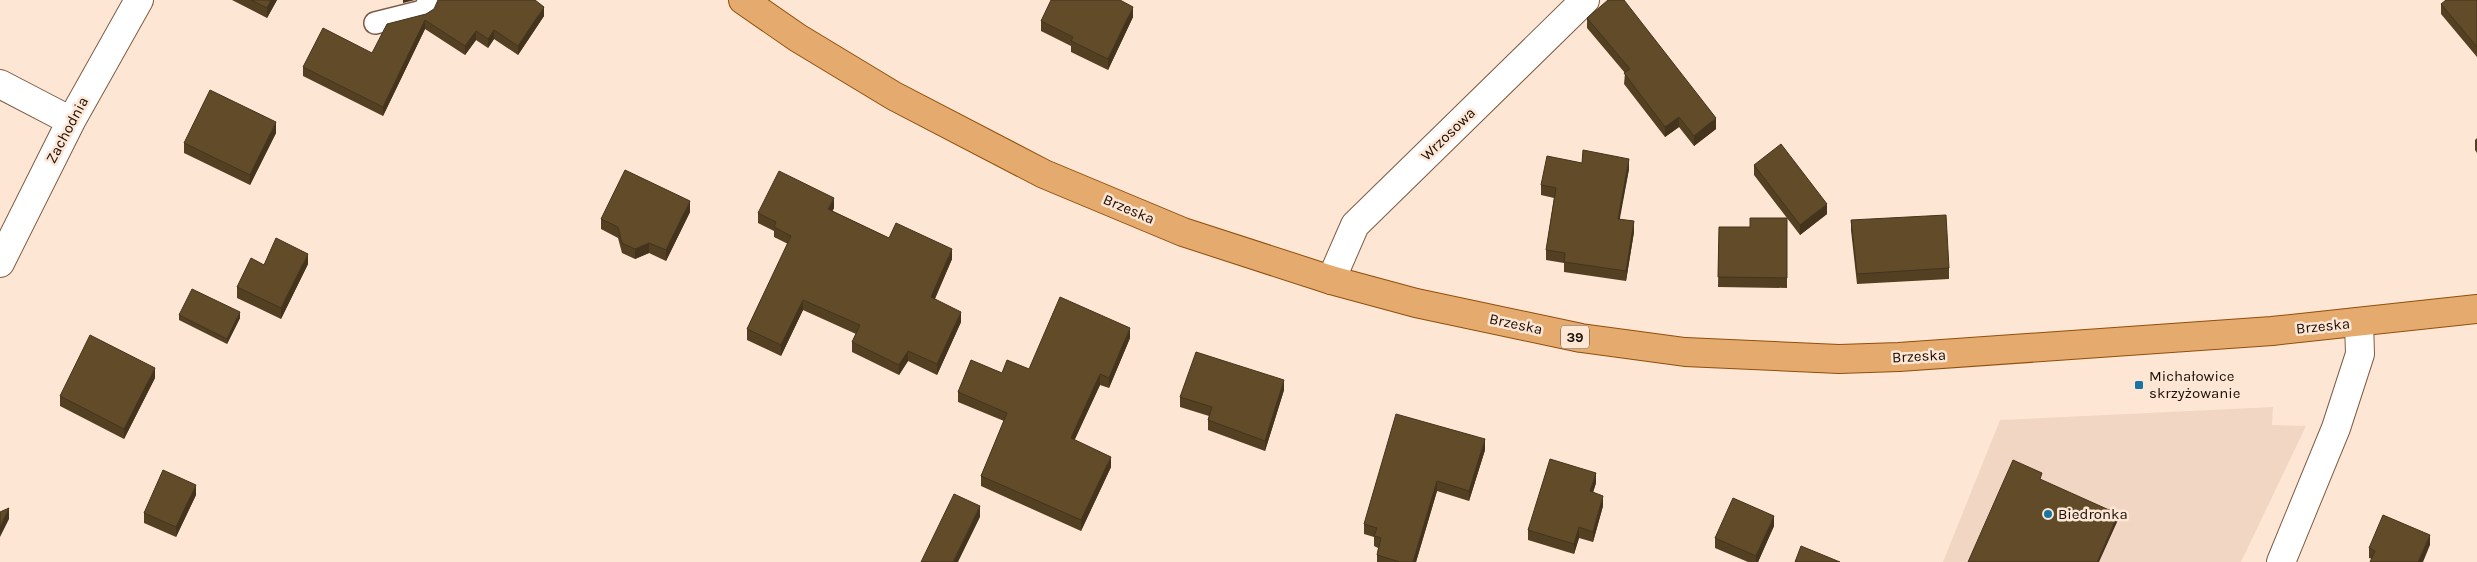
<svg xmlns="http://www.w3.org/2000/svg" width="2477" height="562" font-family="Karla,sans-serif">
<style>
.built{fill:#f1d6c3}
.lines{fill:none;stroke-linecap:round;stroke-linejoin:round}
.lane-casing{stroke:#7e5c44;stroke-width:24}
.street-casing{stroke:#7e5c44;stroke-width:30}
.primary-casing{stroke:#924e0a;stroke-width:30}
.lane{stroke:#fff;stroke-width:21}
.street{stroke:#fff;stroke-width:28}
.primary{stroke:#e4aa6e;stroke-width:28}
.wall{fill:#534023}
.shaded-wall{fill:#44341d}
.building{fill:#614b29;stroke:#44341d}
.poi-dot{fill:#1775a3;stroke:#fee6d5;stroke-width:2}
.labels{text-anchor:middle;stroke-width:5;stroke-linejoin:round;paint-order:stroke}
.shield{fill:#fee6d5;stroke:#5f4f43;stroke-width:1}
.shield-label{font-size:14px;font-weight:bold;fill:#1b0e05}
.street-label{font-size:15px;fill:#1b0e05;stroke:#fee6d5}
.poi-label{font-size:15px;fill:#1b0e05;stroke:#fee6d5;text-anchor:start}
</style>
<rect width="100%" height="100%" fill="#fee6d5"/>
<path class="built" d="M 2273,407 L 2272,425 L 2306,426 L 2241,562 L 1943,562 L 2000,420 Z"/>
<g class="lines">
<defs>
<path id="lane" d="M 375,23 L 423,11 L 430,0"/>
<path id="street" d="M 0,84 L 71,121
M 0,263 L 71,121 L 139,0
M 1331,280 L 1355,225 L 1585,0
M 2281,562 L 2336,428 L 2360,354 L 2359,322"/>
<path id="primary" d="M 743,0 L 798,38 L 894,96 L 1044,174 L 1183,232 L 1331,280 L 1416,303 L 1581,338 L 1685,352 L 1839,359 L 1899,357 L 2272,331 L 2477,309"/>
</defs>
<use href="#lane" class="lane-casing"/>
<use href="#street" class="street-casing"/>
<use href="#primary" class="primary-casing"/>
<use href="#lane" class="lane"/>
<use href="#street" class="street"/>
<use href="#primary" class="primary"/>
</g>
<path class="wall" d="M 232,0 L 277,0 L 267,18 Z
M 2477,0 L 2477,57 L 2441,14 L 2441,4 Z
M 434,9 L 544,16 L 518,55 L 494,39 L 488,48 L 476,40 L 465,55 L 425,29 L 383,116 L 303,76 L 303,67 L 372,53 Z
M 1133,17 L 1108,70 L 1071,52 L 1071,46 L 1041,31 L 1041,21 Z
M 1587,18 L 1716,129 L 1694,146 L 1679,127 L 1665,137 L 1624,84 L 1625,73 L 1587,28 Z
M 276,133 L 250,185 L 184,153 L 184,143 Z
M 2477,138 L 2477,153 L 2475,150 L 2475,140 Z
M 1582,163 L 1629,169 L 1619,219 L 1634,232 L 1626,281 L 1564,272 L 1564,263 L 1546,260 L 1546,250 L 1554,198 L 1541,195 L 1541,185 Z
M 1754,165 L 1827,214 L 1800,235 L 1754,175 Z
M 834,208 L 832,211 L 889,238 L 952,259 L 935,299 L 961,322 L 937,375 L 908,361 L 899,375 L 852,352 L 852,342 L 856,334 L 803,310 L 781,356 L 747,340 L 747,329 L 788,244 L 774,237 L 774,231 L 758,223 L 758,213 Z
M 690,212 L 666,261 L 649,253 L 635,259 L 622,253 L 618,238 L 601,229 L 601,219 Z
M 1787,218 L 1787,288 L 1718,287 L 1719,227 L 1750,227 Z
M 1851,220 L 1949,268 L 1949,279 L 1857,284 L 1851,230 Z
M 308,264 L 281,319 L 237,298 L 237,287 L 264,265 Z
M 179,315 L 240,318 L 227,344 L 179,320 Z
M 1130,338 L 1109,388 L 1100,385 L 1074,440 L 1111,467 L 1081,531 L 981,486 L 981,476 L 1004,421 L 958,402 L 958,392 L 1002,373 L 1029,369 Z
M 155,378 L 124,439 L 60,406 L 60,396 Z
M 1284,390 L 1265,451 L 1208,430 L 1208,420 L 1209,416 L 1180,407 L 1180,397 Z
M 1485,450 L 1469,501 L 1437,491 L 1416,562 L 1377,562 L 1377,555 L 1378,548 L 1374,546 L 1374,537 L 1364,534 L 1364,524 Z
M 1596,483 L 1593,492 L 1603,506 L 1593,542 L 1579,538 L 1574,554 L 1528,540 L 1528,530 Z
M 196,495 L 176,537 L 144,523 L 144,513 Z
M 1774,526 L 1758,562 L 1748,562 L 1715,548 L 1715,538 Z
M 2430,545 L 2372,559 L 2369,558 L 2369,548 Z"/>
<path class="shaded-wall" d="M 271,0 L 277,0 L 267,18 L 267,8 Z
M 403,0 L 415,0 L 403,3 Z
M 544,7 L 544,16 L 518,55 L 518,46 Z
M 1133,7 L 1133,17 L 1108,70 L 1108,59 Z
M 425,20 L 425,29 L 383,116 L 383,107 Z
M 494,30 L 494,39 L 488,48 L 488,39 Z
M 476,31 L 476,40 L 465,55 L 465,46 Z
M 1679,117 L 1679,127 L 1665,137 L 1665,127 Z
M 1716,118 L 1716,129 L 1694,146 L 1694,136 Z
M 276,122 L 276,133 L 250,185 L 250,175 Z
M 1629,159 L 1629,169 L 1618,229 L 1618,219 Z
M 834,198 L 834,208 L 828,220 L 828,209 Z
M 690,201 L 690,212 L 666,261 L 666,250 Z
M 1827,204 L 1827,214 L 1800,235 L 1800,225 Z
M 1634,221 L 1634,232 L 1626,281 L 1626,271 Z
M 649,243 L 649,253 L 635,259 L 635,249 Z
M 952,249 L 952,259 L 931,307 L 931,297 Z
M 308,254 L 308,264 L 281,319 L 281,308 Z
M 803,300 L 803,310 L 781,356 L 781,345 Z
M 240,312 L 240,318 L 227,344 L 227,339 Z
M 961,312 L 961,322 L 937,375 L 937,364 Z
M 1130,328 L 1130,338 L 1109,388 L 1109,378 Z
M 908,351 L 908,361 L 899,375 L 899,365 Z
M 155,368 L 155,378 L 124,439 L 124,429 Z
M 1100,374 L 1100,385 L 1071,448 L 1071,438 Z
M 1284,380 L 1284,390 L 1265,451 L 1265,441 Z
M 1485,439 L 1485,450 L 1469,501 L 1469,491 Z
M 1111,457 L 1111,467 L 1081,531 L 1081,520 Z
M 1596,473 L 1596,483 L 1590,502 L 1590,491 Z
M 1437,481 L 1437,491 L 1416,562 L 1413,562 Z
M 196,485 L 196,495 L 176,537 L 176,527 Z
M 1603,496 L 1603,506 L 1593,542 L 1593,532 Z
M 980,506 L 980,517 L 958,562 L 953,562 Z
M 9,508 L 9,519 L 0,537 L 0,527 Z
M 2118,514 L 2118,520 L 2099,562 L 2097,562 Z
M 1774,516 L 1774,526 L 1758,562 L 1756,562 L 1756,556 Z
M 1579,527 L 1579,538 L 1574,554 L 1574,544 Z
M 2430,535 L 2430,545 L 2423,562 L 2418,562 Z"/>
<path class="building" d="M 251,0 L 271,0 L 267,8 Z
M 438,0 L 535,0 L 544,7 L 518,46 L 494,30 L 488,39 L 476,31 L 465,46 L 425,20 L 383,107 L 303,67 L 323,28 L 372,53 L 387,24 L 426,14 L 434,9 Z
M 1051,0 L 1120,0 L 1133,7 L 1108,59 L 1071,41 L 1073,37 L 1041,21 Z
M 1608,0 L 1624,0 L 1716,118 L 1694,136 L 1679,117 L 1665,127 L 1624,73 L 1630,69 L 1587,18 Z
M 2446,0 L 2477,0 L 2477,47 L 2441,4 Z
M 210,90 L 276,122 L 250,175 L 184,143 Z
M 1781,144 L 1827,204 L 1800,225 L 1754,165 Z
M 1583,150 L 1629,159 L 1618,219 L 1634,221 L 1626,271 L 1564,262 L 1565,253 L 1546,250 L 1556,188 L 1541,185 L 1547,156 L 1582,163 Z
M 625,170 L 690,201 L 666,250 L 649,243 L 635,249 L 622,243 L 618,227 L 601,219 Z
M 779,171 L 834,198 L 828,209 L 889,238 L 896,223 L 952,249 L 931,297 L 961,312 L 937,364 L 908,351 L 899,365 L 852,342 L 860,325 L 803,300 L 781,345 L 747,329 L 791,236 L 774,227 L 776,222 L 758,213 Z
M 1946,215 L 1949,268 L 1857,274 L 1851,220 Z
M 1750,218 L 1787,218 L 1787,278 L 1718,277 L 1719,227 L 1750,227 Z
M 276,238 L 308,254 L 281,308 L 237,287 L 251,258 L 264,265 Z
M 192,289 L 240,312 L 227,339 L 179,315 Z
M 1060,297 L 1130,328 L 1109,378 L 1100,374 L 1071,438 L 1111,457 L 1081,520 L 981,476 L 1007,413 L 958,392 L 971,360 L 1002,373 L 1007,360 L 1029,369 Z
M 90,335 L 155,368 L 124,429 L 60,396 Z
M 1196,352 L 1284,380 L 1265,441 L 1208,420 L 1212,407 L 1180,397 Z
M 1396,414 L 1485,439 L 1469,491 L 1437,481 L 1413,562 L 1400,562 L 1377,555 L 1381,538 L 1374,536 L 1377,528 L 1364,524 Z
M 1550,459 L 1596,473 L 1590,491 L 1603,496 L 1593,532 L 1579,527 L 1574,544 L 1528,530 Z
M 2013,460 L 2042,473 L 2040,479 L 2118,514 L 2097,562 L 1968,562 Z
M 163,470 L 196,485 L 176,527 L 144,513 Z
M 954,494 L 980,506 L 953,562 L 921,562 Z
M 1733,498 L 1774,516 L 1756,556 L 1715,538 Z
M 9,508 L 0,527 L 0,512 Z
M 2383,515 L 2430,535 L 2418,562 L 2419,562 L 2370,562 L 2375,551 L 2369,548 Z
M 1801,546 L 1840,562 L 1795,562 Z"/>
<g class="poi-dot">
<rect x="2134" y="380" width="10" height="10" rx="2.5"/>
<circle cx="2048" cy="514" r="5"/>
</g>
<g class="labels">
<rect class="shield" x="1561" y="325.5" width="28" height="23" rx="4"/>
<g class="shield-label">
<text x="1575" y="342">39</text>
</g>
<g class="street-label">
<text transform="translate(67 130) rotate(-62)" y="5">Zachodnia</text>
<text transform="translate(1448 134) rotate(-44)" y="5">Wrzosowa</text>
<text transform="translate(1129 209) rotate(23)" y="5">Brzeska</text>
<text transform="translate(1516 324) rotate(12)" y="5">Brzeska</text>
<text transform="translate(2323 326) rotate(-6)" y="5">Brzeska</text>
<text transform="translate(1919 356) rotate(-3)" y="5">Brzeska</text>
</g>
<g class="poi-label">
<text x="2149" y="381">Michałowice<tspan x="2149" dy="17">skrzyżowanie</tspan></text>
<text x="2058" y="519">Biedronka</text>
</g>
</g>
</svg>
